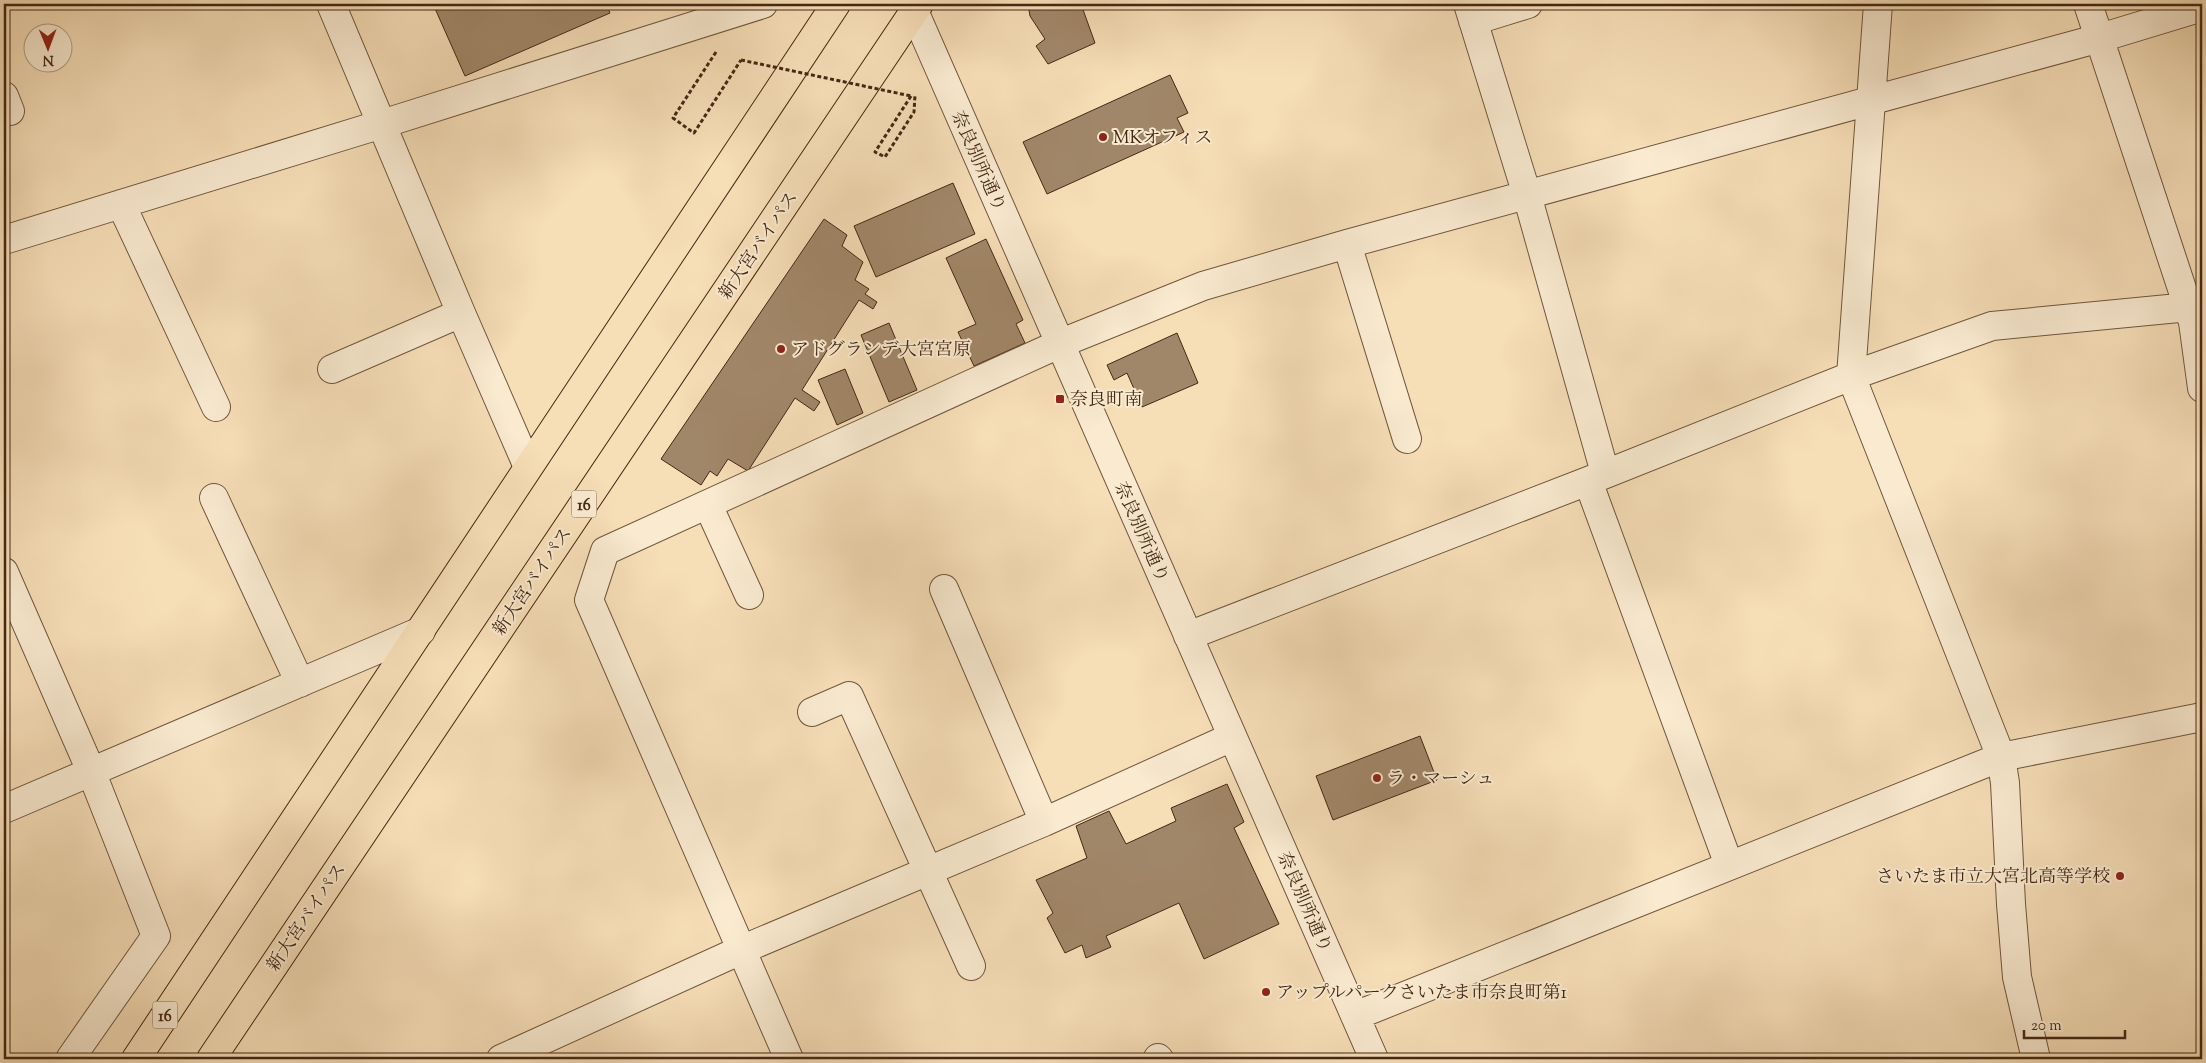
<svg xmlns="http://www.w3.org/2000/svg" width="2206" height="1063" font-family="'Sorts Mill Goudy','Noto Serif JP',serif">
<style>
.building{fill:#a18769;stroke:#442814}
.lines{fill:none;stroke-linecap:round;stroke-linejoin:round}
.minor-casing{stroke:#70563d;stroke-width:30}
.highway-casing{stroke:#442814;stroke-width:30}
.path{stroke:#442814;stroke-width:3;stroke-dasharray:4 2.5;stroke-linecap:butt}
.minor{stroke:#f9ead0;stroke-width:28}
.highway{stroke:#f6deb7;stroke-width:28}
.path-bridge{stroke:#442814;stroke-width:3;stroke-dasharray:4 2.5;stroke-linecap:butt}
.poi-dot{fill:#8f2418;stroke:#f9ead0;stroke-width:2}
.labels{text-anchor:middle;stroke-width:4;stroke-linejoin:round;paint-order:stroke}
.shield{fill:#f9ead0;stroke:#7a624c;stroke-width:1}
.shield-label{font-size:16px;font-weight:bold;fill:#442814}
.poi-label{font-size:18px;fill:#442814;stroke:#f9ead0;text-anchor:start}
.street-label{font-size:18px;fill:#442814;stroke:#f9ead0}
</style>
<rect width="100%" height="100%" fill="#f6deb7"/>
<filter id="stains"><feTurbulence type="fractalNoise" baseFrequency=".004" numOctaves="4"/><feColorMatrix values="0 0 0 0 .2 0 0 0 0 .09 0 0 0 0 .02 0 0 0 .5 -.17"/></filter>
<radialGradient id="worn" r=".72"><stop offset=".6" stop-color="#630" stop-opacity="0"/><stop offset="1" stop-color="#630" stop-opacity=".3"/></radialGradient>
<path class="building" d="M 433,4 L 606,4 L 610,13 L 465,76 Z
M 1028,4 L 1081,4 L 1095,43 L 1048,64 L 1036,46 L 1045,39 L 1030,16 Z
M 1170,75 L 1188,113 L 1177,118 L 1184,132 L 1047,194 L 1023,142 Z
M 953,183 L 975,234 L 876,277 L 854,226 Z
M 824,219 L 847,235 L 842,246 L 863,262 L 855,280 L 869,289 L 865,294 L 877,302 L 873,309 L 859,300 L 802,390 L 820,402 L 814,411 L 795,398 L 748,471 L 728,459 L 717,476 L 710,471 L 701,485 L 661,459 Z
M 986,239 L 1023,320 L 1016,324 L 1025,343 L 974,366 L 958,332 L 976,324 L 946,258 Z
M 889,323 L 917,390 L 889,402 L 861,335 Z
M 1177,333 L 1198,383 L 1142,407 L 1127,373 L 1114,380 L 1107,365 Z
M 845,369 L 863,413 L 837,425 L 818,380 Z
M 1420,736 L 1437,780 L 1333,820 L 1316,776 Z
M 1227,784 L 1244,822 L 1234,828 L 1279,924 L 1204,959 L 1179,903 L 1106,936 L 1111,947 L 1086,958 L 1082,945 L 1065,953 L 1047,918 L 1053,913 L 1036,880 L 1087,858 L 1076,826 L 1109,811 L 1126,844 L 1176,821 L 1171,808 Z"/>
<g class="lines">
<defs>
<path id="minor" d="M 331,4 L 461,313 L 528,467
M 911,4 L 1374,1059
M 1468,4 L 1527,195 L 1605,473
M 1878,4 L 1851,376 L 2001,757 L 2005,783 L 2011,904 L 2017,977 L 2036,1059
M 2088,4 L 2193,322 L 2202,388
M 1473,21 L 1528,4
M 4,96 L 10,111
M 121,204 L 216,407
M 4,240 L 382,124 L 763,4
M 1347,244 L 1407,439
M 332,369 L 461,313
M 1588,481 L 1729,865
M 214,498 L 300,683
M 708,505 L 749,595
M 4,572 L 91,771 L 156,936 L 70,1059
M 944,589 L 1044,822
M 1188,636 L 1588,481 L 1851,376 L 1992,326 L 2189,307 L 2202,303
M 812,712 L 849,696 L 971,966
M 4,809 L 421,631
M 1355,1016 L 2001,757 L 2202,717
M 1158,1058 L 1159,1059
M 501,1059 L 741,950 L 1044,822 L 1232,737
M 789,1059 L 589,600 L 605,551 L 1059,344 L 1203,286 L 1347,244 L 2100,38 L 2202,7"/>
<path id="highway" d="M 136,1059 L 836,4
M 211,1059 L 919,4"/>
</defs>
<use href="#minor" class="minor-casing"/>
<use href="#highway" class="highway-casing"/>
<path class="path" d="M 716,52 L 673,118 L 694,133 L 741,60
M 911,96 L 875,152 L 885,157 L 914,112 L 915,95"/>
<use href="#minor" class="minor"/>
<use href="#highway" class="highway"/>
<path class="path-bridge" d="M 741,60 L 911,96"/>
</g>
<g class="poi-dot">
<circle cx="1103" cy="137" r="5"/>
<circle cx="781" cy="349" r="5"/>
<rect x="1055" y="394" width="10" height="10" rx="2.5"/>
<circle cx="1377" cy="778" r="5"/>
<circle cx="2120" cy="876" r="5"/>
<circle cx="1266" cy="992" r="5"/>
</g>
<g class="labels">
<g class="shield">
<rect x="571.5" y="490.5" width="25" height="27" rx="4"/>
<rect x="152.5" y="1001.5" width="25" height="27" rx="4"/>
</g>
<g class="shield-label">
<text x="584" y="510">16</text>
<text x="165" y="1021">16</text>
</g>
<g class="poi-label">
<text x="1113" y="143">MKオフィス</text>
<text x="791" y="355">アドグランデ大宮宮原</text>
<text x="1070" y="405">奈良町南</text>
<text x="1387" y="784">ラ・マーシュ</text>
<text x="2110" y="882" text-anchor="end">さいたま市立大宮北高等学校</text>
<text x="1276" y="998">アップルパークさいたま市奈良町第1</text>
</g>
<g class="street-label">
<text transform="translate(979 161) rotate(66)" y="6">奈良別所通り</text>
<text transform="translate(758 245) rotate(-56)" y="6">新大宮バイパス</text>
<text transform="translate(1142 532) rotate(66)" y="6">奈良別所通り</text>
<text transform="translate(532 581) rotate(-56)" y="6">新大宮バイパス</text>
<text transform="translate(1305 902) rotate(66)" y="6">奈良別所通り</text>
<text transform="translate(306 917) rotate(-56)" y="6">新大宮バイパス</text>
</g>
</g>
<rect width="2206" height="1063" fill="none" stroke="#f6deb7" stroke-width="20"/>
<rect x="5" y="5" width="2196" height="1053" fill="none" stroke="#442814" stroke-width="2.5"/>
<rect x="10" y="10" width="2186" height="1043" fill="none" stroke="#442814"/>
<g transform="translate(48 48) rotate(179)"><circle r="24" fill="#f9ead0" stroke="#b19c85"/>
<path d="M0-4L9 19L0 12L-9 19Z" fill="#8f2418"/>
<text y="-8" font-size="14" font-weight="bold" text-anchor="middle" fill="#442814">N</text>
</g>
<path d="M2024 1030v8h101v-8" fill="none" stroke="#442814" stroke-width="2.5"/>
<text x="2031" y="1030" font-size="15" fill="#442814" stroke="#f9ead0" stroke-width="4" paint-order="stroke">20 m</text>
<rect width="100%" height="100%" filter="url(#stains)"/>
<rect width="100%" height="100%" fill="url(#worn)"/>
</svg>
